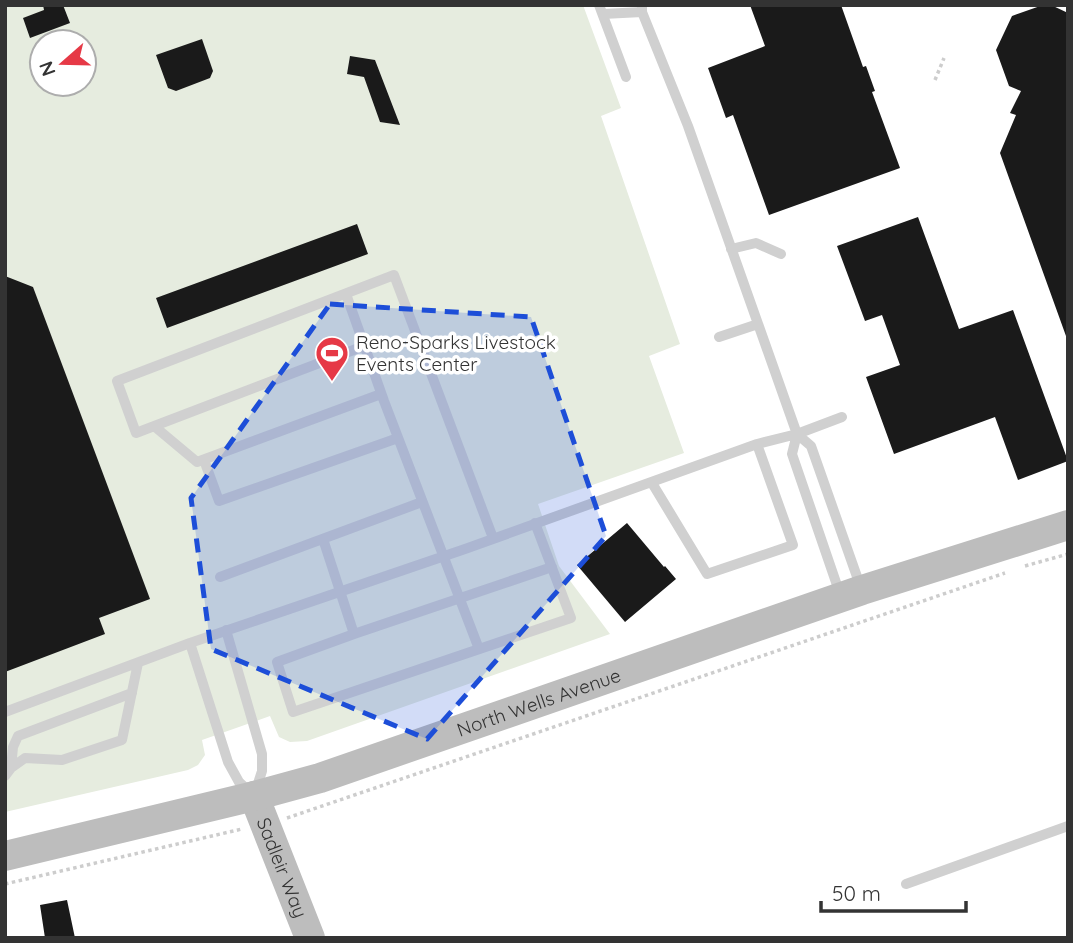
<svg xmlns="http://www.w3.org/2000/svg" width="1073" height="943" font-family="Quicksand,sans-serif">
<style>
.green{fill:#e6ecdf;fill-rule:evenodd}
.building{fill:#1a1a1a}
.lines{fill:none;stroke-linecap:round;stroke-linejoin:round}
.path{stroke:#cdcdcd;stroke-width:3.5;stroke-dasharray:3.5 3.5;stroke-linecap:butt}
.lane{stroke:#d0d0d0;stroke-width:10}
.secondary{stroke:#bdbdbd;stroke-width:30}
.marked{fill:#1d4ed8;fill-opacity:0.2;stroke:#1d4ed8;stroke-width:5;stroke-dasharray:14 9;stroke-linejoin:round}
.labels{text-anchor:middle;stroke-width:7;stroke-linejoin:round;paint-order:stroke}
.poi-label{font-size:19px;fill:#333;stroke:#fff;text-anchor:start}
.street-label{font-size:19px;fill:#333;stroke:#fff}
</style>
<rect width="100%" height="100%" fill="#fff"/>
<path class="green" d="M 5,5 L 583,5 L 621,108 L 601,116 L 680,344 L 649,356 L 684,453 L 538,504 L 559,566 L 610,634 L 307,741 L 290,742 L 279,737 L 270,716 L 202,740 L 205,755 L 198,765 L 188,770 L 5,812 ZM 42,42 L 84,42 L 84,84 L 42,84 Z"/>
<path class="building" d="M 43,5 L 63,5 L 70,23 L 30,38 L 23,18 L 44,10 Z
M 750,5 L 841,5 L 863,67 L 866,66 L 875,91 L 872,92 L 900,168 L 769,215 L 733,115 L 726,118 L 708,68 L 765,46 Z
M 1043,5 L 1051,5 L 1068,13 L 1068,336 L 1066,336 L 1000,153 L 1016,115 L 1010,113 L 1021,91 L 1009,86 L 996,50 L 1012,16 Z
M 202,39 L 213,71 L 210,78 L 176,91 L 168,88 L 156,55 Z
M 350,56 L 375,60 L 400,125 L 380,122 L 364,77 L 347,74 Z
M 918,217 L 959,329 L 1013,310 L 1068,461 L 1018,480 L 995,417 L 894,454 L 866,377 L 900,365 L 882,315 L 865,321 L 837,246 Z
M 357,224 L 368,254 L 167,328 L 156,298 Z
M 5,276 L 33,287 L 150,599 L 99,618 L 105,634 L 5,672 Z
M 627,523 L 664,567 L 665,566 L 676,579 L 625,622 L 577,565 Z
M 67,900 L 75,938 L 45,938 L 40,905 Z"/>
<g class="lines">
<path class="path" d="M 935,80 L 944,58
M 1025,566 L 1068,554
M 287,818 L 1005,573
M 5,884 L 242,829"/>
<path class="lane" d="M 599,5 L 626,77
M 642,12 L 688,126 L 797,434 L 811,446 L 861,588
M 603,14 L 642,12 L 642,5
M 731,249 L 756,243 L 781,254
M 346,294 L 384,401 L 479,649
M 719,337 L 758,324
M 364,346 L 136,433 L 117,381 L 394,275 L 493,538
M 154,426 L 197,462 L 381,394
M 797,434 L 792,454 L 840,594
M 204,460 L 219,501 L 398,438
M 652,483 L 707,574 L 793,545 L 757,444
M 323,539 L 354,634 L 277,662 L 293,712 L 571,618 L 535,523
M 220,577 L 422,502
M 354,634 L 552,567
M 190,643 L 228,762 L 239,782 L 254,796 L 262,771 L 262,754 L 226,630
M 5,712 L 190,643 L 465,549 L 757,444 L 797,434 L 842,417
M 11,768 L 13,747 L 18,736 L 132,693
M 5,776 L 11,768 L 25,758 L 62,760 L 122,740 L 138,663
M 906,884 L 1068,826"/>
<g class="secondary">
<path id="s1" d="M 254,796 L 310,938"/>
<path id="s2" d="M 5,856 L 254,796 L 320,778 L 862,590 L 1068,525"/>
</g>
</g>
<path class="marked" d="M 330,304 L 531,317 L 606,536 L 427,739 L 211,649 L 191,498 Z"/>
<defs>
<symbol id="stadium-pin" viewBox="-11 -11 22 30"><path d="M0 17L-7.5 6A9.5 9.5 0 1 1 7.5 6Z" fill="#e63946" stroke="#fff"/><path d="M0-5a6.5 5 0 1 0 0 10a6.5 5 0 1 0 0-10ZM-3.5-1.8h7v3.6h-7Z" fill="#fff"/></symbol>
</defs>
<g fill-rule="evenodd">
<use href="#stadium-pin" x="313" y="334" width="38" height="52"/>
</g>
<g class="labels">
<g class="poi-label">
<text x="356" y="349">Reno-Sparks Livestock<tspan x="356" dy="22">Events Center</tspan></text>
</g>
<g class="street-label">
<text dy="7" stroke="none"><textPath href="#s2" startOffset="556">North Wells Avenue</textPath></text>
<text dy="7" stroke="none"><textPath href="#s1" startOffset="77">Sadleir Way</textPath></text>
</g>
</g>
<rect width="1073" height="943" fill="none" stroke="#333333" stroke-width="14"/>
<g transform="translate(63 63) rotate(250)"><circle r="33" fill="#ffffff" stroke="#adadad" stroke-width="2"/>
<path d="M0-5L12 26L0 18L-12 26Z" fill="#e63946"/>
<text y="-10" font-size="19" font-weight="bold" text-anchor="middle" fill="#333333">N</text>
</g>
<path d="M821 901v10h145v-10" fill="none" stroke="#333333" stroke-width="3.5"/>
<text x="832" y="901" font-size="21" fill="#333333" stroke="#ffffff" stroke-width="5" paint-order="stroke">50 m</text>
</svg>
